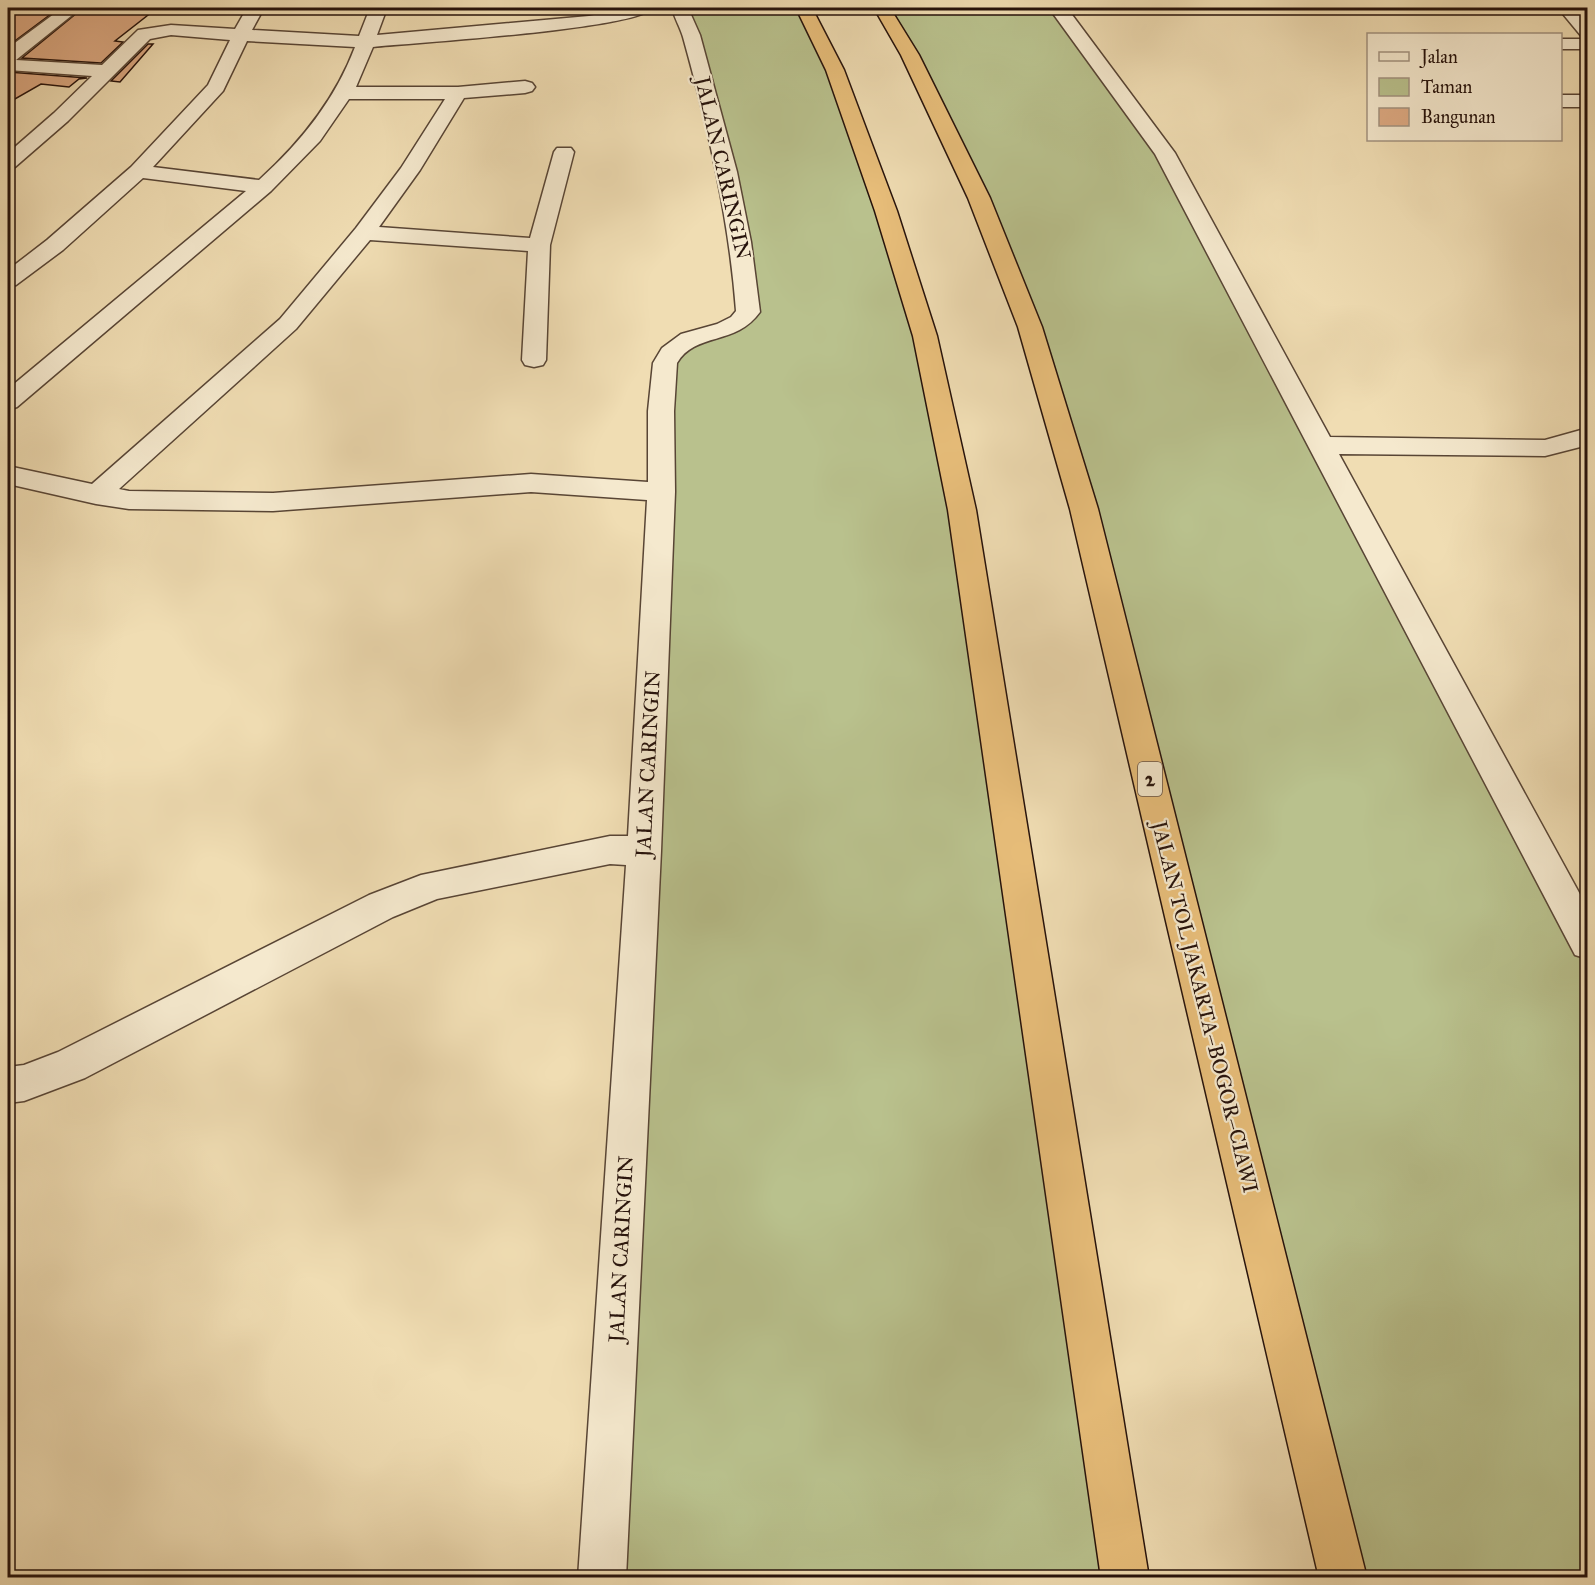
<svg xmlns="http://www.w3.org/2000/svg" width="1595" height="1585" font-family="'IM FELL Great Primer',serif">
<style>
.green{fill:#b9c18d;stroke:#706a4c;stroke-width:1.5}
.building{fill:#ddaa83;stroke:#26120b;stroke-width:1.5}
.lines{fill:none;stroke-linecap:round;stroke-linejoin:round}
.street-casing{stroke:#584535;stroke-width:3}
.highway-casing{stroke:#26120b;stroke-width:3}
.street{fill:#f5e9ce;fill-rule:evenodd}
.highway{fill:#e8be7a;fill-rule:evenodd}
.labels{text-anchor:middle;stroke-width:4.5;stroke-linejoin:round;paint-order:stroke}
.shield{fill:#f5e9ce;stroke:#645246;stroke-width:1.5}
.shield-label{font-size:20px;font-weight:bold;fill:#26120b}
.street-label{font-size:21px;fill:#26120b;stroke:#f5e9ce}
</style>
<rect width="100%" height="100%" fill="#f0ddb3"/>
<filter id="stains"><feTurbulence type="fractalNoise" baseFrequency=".00333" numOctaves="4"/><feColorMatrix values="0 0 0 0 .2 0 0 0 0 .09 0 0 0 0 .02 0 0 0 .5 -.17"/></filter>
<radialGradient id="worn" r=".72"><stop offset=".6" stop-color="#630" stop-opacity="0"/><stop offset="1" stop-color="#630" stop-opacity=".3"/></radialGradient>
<path class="green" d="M 680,8 L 804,8 L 836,72 L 925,336 L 1125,1577 L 603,1578 L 665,363 L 748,312 L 691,35 Z
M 882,8 L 1058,8 L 1061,11 L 1165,153 L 1587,944 L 1587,1577 L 1343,1577 L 1030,327 L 910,55 Z"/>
<path class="building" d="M 8,8 L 59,8 L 8,46 Z
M 83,8 L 157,8 L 115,41 L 123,42 L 101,63 L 22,58 Z
M 148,44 L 153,44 L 120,82 L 111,81 Z
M 8,72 L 87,78 L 79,79 L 69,87 L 41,84 L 8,103 Z"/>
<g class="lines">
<defs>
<path id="street" d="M 62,8 L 81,8 L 16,60 L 102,65 L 138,30 L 171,25 L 235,29 L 247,8 L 264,8 L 252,30 L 359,36 L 370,8 L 387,8 L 377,35 L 589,16 L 629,8 L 653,8 C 638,29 412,43 373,47 L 356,87 L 458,87 L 525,81 L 532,83 L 535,87 L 532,91 L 525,93 L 464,98 L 420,170 L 379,227 L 530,238 L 554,152 L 557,148 L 571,148 L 574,152 L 550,245 L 546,360 L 543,365 L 534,367 L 525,365 L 522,360 L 528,251 L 370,240 L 296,329 L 119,489 L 129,491 L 273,493 L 531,474 L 648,482 L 648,411 L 653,363 L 662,348 L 681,334 L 717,324 L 731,317 L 736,311 C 729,218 708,127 683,37 C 680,27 674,17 672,8 L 688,8 L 700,35 L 737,172 L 751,242 L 760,312 C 736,346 695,332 677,363 L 674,411 L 675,492 L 661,851 L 626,1578 L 578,1578 L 626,865 L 610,864 L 437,899 L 393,917 L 85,1078 L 24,1101 L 8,1103 L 8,1067 L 24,1065 L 58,1052 L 369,895 L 421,875 L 610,836 L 628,836 L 647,500 L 531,492 L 273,511 L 129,509 L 96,504 L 8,484 L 8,466 L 92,484 L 280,319 L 356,228 L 401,168 L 445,99 L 349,99 L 320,141 L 271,191 L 17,407 L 8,410 L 8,389 L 246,191 L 143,178 L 63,250 L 16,285 L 8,287 L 8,270 L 47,240 L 131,167 L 208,85 L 230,40 L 171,35 L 150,39 L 68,121 L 15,167 L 8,169 L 8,153 L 54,113 L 92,76 L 8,70 L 8,48 ZM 247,41 L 355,47 C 335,100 301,142 259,180 L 153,167 L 223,91 Z
M 1049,8 L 1067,8 L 1175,153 L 1330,437 L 1545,440 L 1588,428 L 1588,445 L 1545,456 L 1339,454 L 1588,909 L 1588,959 L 1575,955 L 1155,154 Z
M 1558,8 L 1575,8 L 1588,21 L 1588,38 L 1582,37 Z
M 1560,39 L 1588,39 L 1588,49 L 1560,49 Z
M 1560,95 L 1588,95 L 1588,107 L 1560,107 Z"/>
<path id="highway" d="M 796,8 L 812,8 L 844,70 L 897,211 L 937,336 L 976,510 L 1149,1578 L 1101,1578 L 948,510 L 913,336 L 875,211 L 826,70 Z
M 874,8 L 890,8 L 919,55 L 990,198 L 1042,327 L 1098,509 L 1367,1578 L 1319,1578 L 1070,509 L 1018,327 L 968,198 L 901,55 Z"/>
</defs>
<use href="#street" class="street-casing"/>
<use href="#highway" class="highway-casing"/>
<use href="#street" class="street"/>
<use href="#highway" class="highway"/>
</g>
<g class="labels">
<rect class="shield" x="1138" y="762" width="24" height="34" rx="4.5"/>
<g class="shield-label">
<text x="1150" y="786">2</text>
</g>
<g class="street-label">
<text transform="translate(723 168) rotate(77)" y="7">JALAN CARINGIN</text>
<text transform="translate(648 764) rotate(-87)" y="7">JALAN CARINGIN</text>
<text transform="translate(1205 1007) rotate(76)" y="7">JALAN TOL JAKARTA–BOGOR–CIAWI</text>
<text transform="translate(621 1249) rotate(-87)" y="7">JALAN CARINGIN</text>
</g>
</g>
<rect width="1595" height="1585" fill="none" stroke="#f0ddb3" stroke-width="30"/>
<rect x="9" y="9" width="1577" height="1567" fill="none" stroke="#26120b" stroke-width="3"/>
<rect x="15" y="15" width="1565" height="1555" fill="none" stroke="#26120b" stroke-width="1.5"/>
<rect x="1367" y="33" width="195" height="108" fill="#f5e9ce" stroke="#a29380" stroke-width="1.5"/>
<rect x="1379" y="52" width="30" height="9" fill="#f5e9ce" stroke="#a29380" stroke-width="1.5"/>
<text x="1421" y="63" font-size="18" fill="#26120b">Jalan</text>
<rect x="1379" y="78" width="30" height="18" fill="#b9c18d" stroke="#a29380" stroke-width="1.5"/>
<text x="1421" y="93" font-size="18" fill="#26120b">Taman</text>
<rect x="1379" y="108" width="30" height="18" fill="#ddaa83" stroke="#a29380" stroke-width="1.5"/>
<text x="1421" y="123" font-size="18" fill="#26120b">Bangunan</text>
<rect width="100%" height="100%" filter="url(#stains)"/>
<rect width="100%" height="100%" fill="url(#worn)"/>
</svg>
